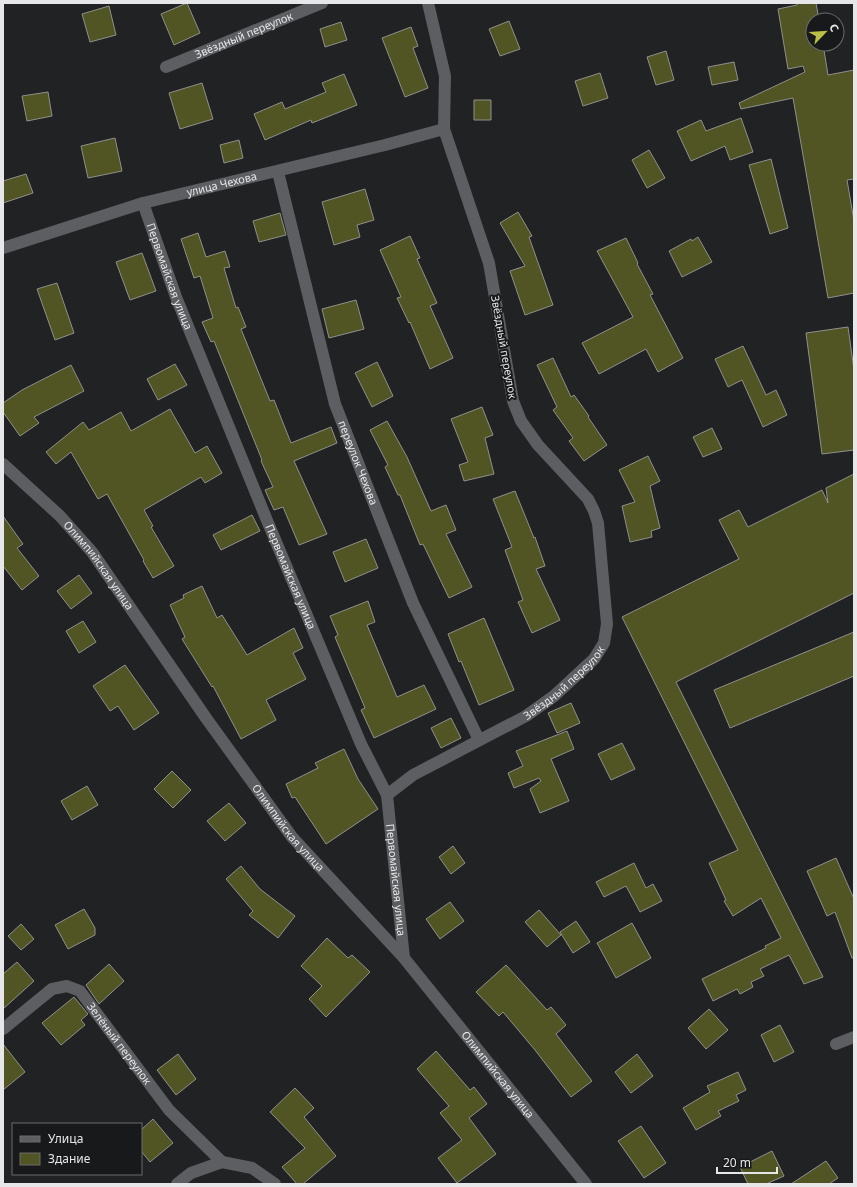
<svg xmlns="http://www.w3.org/2000/svg" width="857" height="1187" font-family="'Noto Sans',sans-serif">
<style>
.building{fill:#515423;stroke:#90908d}
.lines{fill:none;stroke-linecap:round;stroke-linejoin:round}
.street{stroke:#5d5e61;stroke-width:12}
.labels{text-anchor:middle;stroke-width:4;stroke-linejoin:round;paint-order:stroke}
.street-label{font-size:11px;fill:#e7e7e9;stroke:#18191b}
</style>
<rect width="100%" height="100%" fill="#212224"/>
<path class="building" d="M 187,3 L 200,33 L 174,45 L 161,14 Z
M 797,3 L 816,3 L 819,20 L 813,20 L 813,44 L 823,44 L 828,75 L 854,70 L 854,179 L 847,180 L 854,221 L 854,293 L 828,298 L 793,98 L 741,109 L 739,103 L 805,72 L 803,66 L 788,69 L 778,9 L 797,5 Z
M 109,6 L 116,35 L 90,42 L 82,14 Z
M 509,21 L 520,49 L 500,56 L 489,29 Z
M 341,22 L 347,40 L 325,47 L 320,29 Z
M 411,27 L 418,46 L 413,48 L 428,88 L 405,97 L 382,38 Z
M 666,51 L 674,80 L 656,85 L 647,57 Z
M 734,62 L 738,80 L 712,85 L 708,67 Z
M 600,73 L 608,98 L 583,106 L 575,81 Z
M 344,74 L 357,105 L 312,123 L 311,120 L 265,140 L 254,114 L 282,102 L 285,109 L 326,92 L 322,83 Z
M 202,83 L 213,119 L 180,129 L 169,93 Z
M 48,92 L 52,116 L 27,121 L 22,96 Z
M 474,100 L 491,100 L 491,120 L 474,120 Z
M 741,118 L 753,152 L 730,160 L 725,146 L 691,161 L 677,131 L 701,120 L 706,131 Z
M 115,138 L 122,171 L 88,178 L 81,146 Z
M 239,140 L 243,158 L 224,163 L 220,145 Z
M 649,150 L 665,178 L 647,188 L 632,160 Z
M 771,159 L 788,228 L 770,234 L 749,165 Z
M 26,174 L 33,193 L 3,203 L 3,181 Z
M 365,189 L 374,220 L 357,225 L 360,237 L 334,245 L 322,202 Z
M 518,212 L 532,236 L 529,237 L 553,305 L 525,315 L 510,271 L 525,266 L 500,223 Z
M 280,213 L 286,235 L 259,242 L 253,221 Z
M 198,233 L 206,257 L 225,251 L 230,267 L 224,268 L 236,308 L 238,307 L 246,327 L 241,329 L 270,401 L 274,400 L 291,443 L 331,427 L 337,443 L 294,461 L 327,534 L 299,545 L 283,507 L 274,510 L 265,490 L 273,487 L 261,461 L 262,460 L 214,341 L 211,342 L 202,322 L 213,318 L 200,276 L 194,278 L 181,239 Z
M 410,236 L 420,258 L 417,259 L 437,303 L 430,306 L 453,358 L 430,369 L 410,322 L 409,323 L 397,298 L 401,297 L 380,250 Z
M 698,237 L 712,262 L 682,277 L 669,251 L 691,239 L 692,241 Z
M 626,238 L 638,263 L 637,264 L 653,294 L 650,295 L 683,358 L 658,372 L 646,349 L 599,374 L 582,343 L 633,317 L 597,251 Z
M 142,253 L 156,291 L 130,300 L 116,262 Z
M 57,283 L 74,333 L 55,340 L 37,289 Z
M 356,300 L 364,329 L 329,338 L 322,309 Z
M 848,327 L 854,370 L 854,450 L 822,454 L 806,333 Z
M 743,346 L 766,395 L 776,390 L 787,415 L 763,427 L 742,380 L 728,387 L 715,359 Z
M 553,358 L 571,397 L 574,395 L 589,416 L 588,417 L 607,445 L 584,461 L 569,441 L 573,438 L 553,410 L 557,407 L 537,365 Z
M 377,362 L 393,396 L 372,407 L 355,373 Z
M 175,364 L 187,385 L 158,400 L 147,379 Z
M 71,365 L 84,391 L 34,417 L 39,423 L 20,436 L 3,412 L 3,403 L 22,390 Z
M 482,407 L 493,435 L 485,438 L 494,474 L 464,481 L 459,465 L 468,462 L 451,419 Z
M 170,409 L 195,453 L 207,446 L 222,473 L 205,483 L 201,477 L 144,510 L 153,526 L 151,527 L 174,566 L 153,578 L 143,561 L 144,560 L 107,494 L 98,499 L 71,452 L 56,464 L 46,452 L 83,422 L 89,430 L 121,412 L 131,431 Z
M 387,421 L 407,457 L 431,511 L 446,505 L 456,530 L 446,534 L 472,587 L 449,598 L 423,544 L 420,545 L 400,495 L 398,495 L 385,467 L 388,465 L 370,430 Z
M 712,428 L 722,449 L 703,457 L 693,437 Z
M 648,456 L 660,481 L 650,486 L 660,528 L 651,531 L 652,537 L 630,542 L 622,506 L 635,502 L 619,470 Z
M 854,474 L 854,593 L 676,682 L 823,977 L 804,984 L 789,955 L 760,969 L 764,976 L 751,982 L 753,987 L 740,994 L 737,989 L 713,1001 L 702,979 L 766,948 L 765,946 L 781,938 L 761,898 L 733,916 L 724,901 L 726,900 L 709,863 L 738,850 L 622,617 L 739,559 L 719,520 L 739,510 L 748,527 L 822,490 L 828,503 L 826,488 Z
M 515,491 L 534,538 L 535,537 L 545,566 L 536,569 L 560,620 L 532,633 L 518,602 L 523,600 L 505,550 L 512,547 L 493,499 Z
M 252,515 L 260,531 L 221,550 L 213,535 Z
M 3,516 L 23,544 L 17,548 L 39,576 L 22,590 L 3,566 Z
M 366,539 L 378,568 L 345,582 L 333,552 Z
M 79,575 L 92,593 L 71,609 L 57,591 Z
M 202,586 L 217,618 L 222,615 L 247,655 L 294,628 L 303,648 L 293,653 L 306,679 L 266,700 L 276,720 L 241,739 L 213,686 L 212,687 L 182,639 L 185,637 L 170,605 L 184,598 L 183,595 Z
M 368,601 L 375,622 L 367,625 L 397,697 L 424,685 L 436,709 L 374,738 L 361,710 L 365,708 L 335,637 L 338,635 L 330,616 Z
M 484,618 L 514,690 L 479,705 L 461,661 L 459,662 L 448,634 Z
M 83,621 L 96,642 L 79,653 L 66,631 Z
M 854,632 L 854,676 L 730,728 L 714,690 Z
M 125,665 L 159,713 L 134,730 L 118,706 L 110,711 L 93,686 Z
M 571,703 L 580,723 L 557,733 L 548,713 Z
M 451,718 L 461,738 L 441,748 L 431,728 Z
M 567,731 L 574,749 L 551,759 L 569,801 L 540,813 L 530,789 L 541,781 L 539,778 L 514,788 L 508,773 L 523,766 L 516,751 Z
M 622,743 L 635,769 L 611,780 L 598,754 Z
M 344,749 L 358,779 L 378,809 L 326,844 L 295,797 L 292,798 L 286,784 L 318,768 L 315,763 Z
M 172,771 L 191,790 L 173,808 L 154,789 Z
M 87,786 L 98,805 L 72,820 L 61,801 Z
M 229,803 L 246,823 L 225,841 L 207,821 Z
M 453,846 L 465,863 L 451,874 L 439,857 Z
M 836,858 L 854,899 L 854,958 L 852,958 L 835,912 L 827,916 L 807,871 Z
M 634,863 L 646,888 L 653,884 L 662,901 L 640,912 L 626,886 L 604,897 L 596,882 Z
M 241,866 L 260,889 L 295,916 L 278,938 L 249,915 L 253,911 L 226,879 Z
M 450,902 L 464,921 L 440,939 L 426,919 Z
M 84,909 L 95,928 L 95,935 L 68,949 L 55,925 Z
M 539,910 L 561,935 L 547,947 L 525,922 Z
M 576,921 L 590,942 L 573,953 L 560,932 Z
M 632,923 L 651,958 L 616,978 L 597,943 Z
M 21,924 L 34,939 L 21,950 L 8,936 Z
M 327,938 L 348,958 L 352,955 L 370,972 L 326,1017 L 309,999 L 322,986 L 301,966 Z
M 17,962 L 34,981 L 3,1009 L 3,974 Z
M 109,964 L 124,981 L 99,1004 L 86,985 Z
M 506,965 L 547,1010 L 551,1007 L 566,1025 L 556,1034 L 592,1081 L 571,1097 L 535,1050 L 503,1012 L 499,1016 L 476,992 Z
M 74,997 L 88,1014 L 81,1020 L 85,1025 L 61,1045 L 42,1023 Z
M 709,1009 L 728,1030 L 706,1049 L 688,1028 Z
M 780,1025 L 794,1052 L 774,1062 L 761,1035 Z
M 3,1044 L 25,1072 L 3,1090 Z
M 436,1051 L 470,1090 L 474,1087 L 487,1104 L 469,1118 L 496,1154 L 457,1183 L 438,1158 L 462,1140 L 440,1113 L 449,1106 L 417,1069 Z
M 178,1054 L 196,1079 L 176,1095 L 157,1070 Z
M 637,1054 L 653,1076 L 631,1093 L 615,1072 Z
M 738,1072 L 746,1090 L 736,1095 L 739,1101 L 718,1111 L 721,1116 L 696,1130 L 683,1108 L 710,1092 L 707,1086 Z
M 295,1088 L 314,1108 L 304,1117 L 336,1156 L 303,1184 L 297,1184 L 282,1167 L 305,1148 L 270,1112 Z
M 153,1119 L 173,1143 L 150,1162 L 141,1151 L 141,1130 Z
M 641,1126 L 666,1163 L 644,1178 L 618,1141 Z
M 772,1151 L 784,1176 L 766,1184 L 748,1184 L 740,1167 Z
M 826,1161 L 838,1178 L 829,1184 L 791,1184 Z"/>
<g class="lines">
<g class="street">
<path id="s1" d="M 166,67 L 322,3"/>
<path id="s2" d="M 278,172 L 335,404 L 413,603 L 479,740"/>
<path id="s3" d="M 143,203 L 176,297 L 266,518 L 361,744 L 387,795 L 404,958"/>
<path id="s4" d="M 3,248 L 143,203 L 385,145 L 444,129"/>
<path id="s5" d="M 3,464 L 60,516 L 92,552 L 206,718 L 292,837 L 404,958 L 586,1184"/>
<path id="s6" d="M 387,795 L 413,775 L 526,716 L 554,696 L 594,659 L 604,643 L 607,624 L 598,523 L 594,511 L 588,499 L 538,445 L 521,421 L 513,401 L 489,263 L 444,129 L 445,76 L 428,3"/>
<path id="s7" d="M 3,1029 L 52,989 L 67,986 L 80,991 L 169,1110 L 222,1162"/>
<path d="M 836,1044 L 854,1037"/>
<path d="M 222,1162 L 252,1168 L 275,1184"/>
<path d="M 177,1184 L 191,1173 L 222,1162"/>
</g>
</g>
<g class="labels">
<g class="street-label">
<text dy="4" stroke="none"><textPath href="#s1" startOffset="84">Звёздный переулок</textPath></text>
<text dy="4" stroke="none"><textPath href="#s4" startOffset="228">улица Чехова</textPath></text>
<text dy="4" stroke="none"><textPath href="#s3" startOffset="78">Первомайская улица</textPath></text>
<text transform="translate(504 347) rotate(80)" y="4">Звёздный переулок</text>
<text dy="4" stroke="none"><textPath href="#s2" startOffset="302">переулок Чехова</textPath></text>
<text dy="4" stroke="none"><textPath href="#s5" startOffset="140">Олимпийская улица</textPath></text>
<text dy="4" stroke="none"><textPath href="#s3" startOffset="402">Первомайская улица</textPath></text>
<text dy="4" stroke="none"><textPath href="#s6" startOffset="211">Звёздный переулок</textPath></text>
<text dy="4" stroke="none"><textPath href="#s5" startOffset="464">Олимпийская улица</textPath></text>
<text dy="4" stroke="none"><textPath href="#s3" startOffset="726">Первомайская улица</textPath></text>
<text dy="4" stroke="none"><textPath href="#s7" startOffset="158">Зелёный переулок</textPath></text>
<text dy="4" stroke="none"><textPath href="#s5" startOffset="788">Олимпийская улица</textPath></text>
</g>
</g>
<rect width="857" height="1187" fill="none" stroke="#e7e7e9" stroke-width="8"/>
<rect x="12" y="1123" width="130" height="52" fill="#18191b" stroke="#6b6b6d"/>
<rect x="20" y="1136" width="20" height="6" fill="#5d5e61" stroke="#6b6b6d"/>
<text x="48" y="1143" font-size="12" fill="#e7e7e9">Улица</text>
<rect x="20" y="1153" width="20" height="12" fill="#515423" stroke="#6b6b6d"/>
<text x="48" y="1163" font-size="12" fill="#e7e7e9">Здание</text>
<g transform="translate(825 32) rotate(65)"><circle r="19" fill="#18191b" stroke="#6b6b6d"/>
<path d="M0-3L7 15L0 10L-7 15Z" fill="#bac045"/>
<text y="-6" font-size="11" font-weight="bold" text-anchor="middle" fill="#e7e7e9">С</text>
</g>
<path d="M717 1167v6h60v-6" fill="none" stroke="#e7e7e9" stroke-width="2"/>
<text x="723" y="1167" font-size="12" fill="#e7e7e9" stroke="#18191b" stroke-width="3" paint-order="stroke">20 m</text>
</svg>
